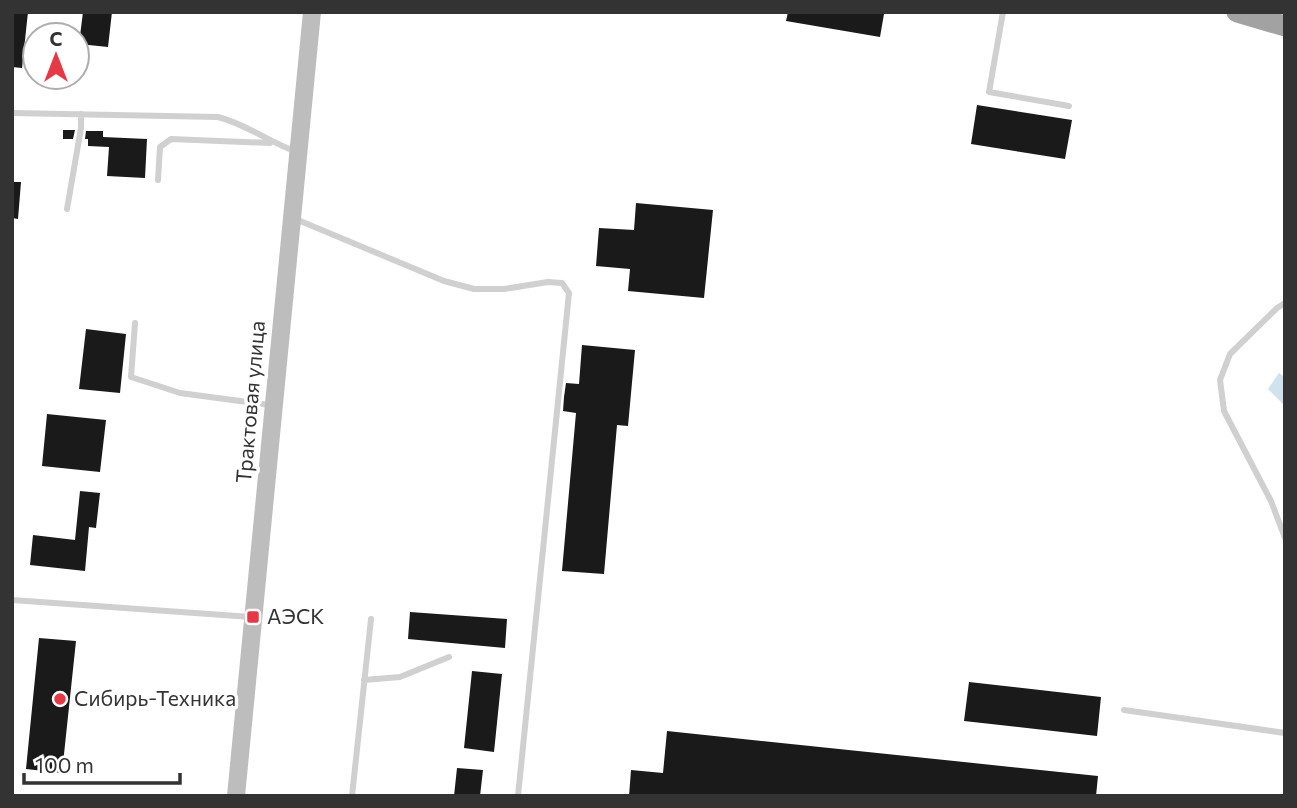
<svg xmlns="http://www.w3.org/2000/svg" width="1297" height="808" font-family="Commissioner,sans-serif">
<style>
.water{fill:#cfe2ee}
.building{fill:#1a1a1a}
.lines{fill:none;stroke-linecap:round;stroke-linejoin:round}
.service{stroke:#d0d0d0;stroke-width:6}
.secondary{stroke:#bdbdbd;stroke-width:18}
.trunk{stroke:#a2a2a2;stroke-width:21}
.poi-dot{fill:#e63946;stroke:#fff;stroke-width:2.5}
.labels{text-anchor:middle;stroke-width:7;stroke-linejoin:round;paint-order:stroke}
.street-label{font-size:21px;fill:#333;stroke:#fff}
.poi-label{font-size:21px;fill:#333;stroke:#fff;text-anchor:start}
</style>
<rect width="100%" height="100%" fill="#fff"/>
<path class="water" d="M 1279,373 L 1285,377 L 1285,406 L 1268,389 Z"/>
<path class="building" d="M 12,12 L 28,12 L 22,68 L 12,67 Z
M 83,12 L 112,12 L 108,47 L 79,44 Z
M 788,12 L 872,12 L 884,14 L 880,37 L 786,21 Z
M 977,105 L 1072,120 L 1065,159 L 971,144 Z
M 63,130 L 75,130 L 73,139 L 63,139 Z
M 86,131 L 103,131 L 103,137 L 147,139 L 145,178 L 107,176 L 109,147 L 88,146 L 88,139 L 85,139 Z
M 12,182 L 21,182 L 18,219 L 12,218 Z
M 636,203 L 713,210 L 704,298 L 628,291 L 630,269 L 596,266 L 599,228 L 634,230 Z
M 86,329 L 126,334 L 120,393 L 79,389 Z
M 582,345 L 635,350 L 628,426 L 617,425 L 604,574 L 562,571 L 576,413 L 563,411 L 564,397 L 566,383 L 579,384 Z
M 47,414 L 106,420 L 100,472 L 42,466 Z
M 80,491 L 100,493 L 96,528 L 89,527 L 85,571 L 30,565 L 33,535 L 75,540 Z
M 410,612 L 507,619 L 505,648 L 408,639 Z
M 39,638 L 76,641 L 62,773 L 26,769 Z
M 472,671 L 502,674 L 494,752 L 464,748 Z
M 969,682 L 1101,697 L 1097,736 L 964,721 Z
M 667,731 L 1098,776 L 1096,796 L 629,796 L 631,770 L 663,773 Z
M 457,768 L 483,770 L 480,796 L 454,796 Z"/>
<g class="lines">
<path class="service" d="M 1003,12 L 989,92 L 1069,106
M 12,113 L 218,117 C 246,124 269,142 297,152
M 158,180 L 160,147 L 171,139 L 270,143
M 67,209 L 81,128 L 81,114
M 293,218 L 444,281 L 474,289 L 504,289 L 548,282 L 562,283 L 569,293 L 518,796
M 1285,303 L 1277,308 L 1230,354 L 1220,380 L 1224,411 L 1271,501 L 1285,538
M 135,323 L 131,377 L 180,393 L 270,405
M 12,600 L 251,617
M 364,680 L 400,677 L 449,657
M 1124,710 L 1285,733
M 352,796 L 371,619"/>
<path class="secondary" d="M 236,796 L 312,12"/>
<path class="trunk" d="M 1237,12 L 1285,26"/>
</g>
<g class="poi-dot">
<rect x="246" y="610" width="14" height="14" rx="3.5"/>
<circle cx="60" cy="699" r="7"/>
</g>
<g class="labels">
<g class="street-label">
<text transform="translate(251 402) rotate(-85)" y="7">Трактовая улица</text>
</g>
<g class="poi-label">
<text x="267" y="624">АЭСК</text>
<text x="74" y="706">Сибирь-Техника</text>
</g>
</g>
<rect width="1297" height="808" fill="none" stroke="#333333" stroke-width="28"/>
<g transform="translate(56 56)"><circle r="33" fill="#ffffff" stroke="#adadad" stroke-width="2"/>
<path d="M0-5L12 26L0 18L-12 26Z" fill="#e63946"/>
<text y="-10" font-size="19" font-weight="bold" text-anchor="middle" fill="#333333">С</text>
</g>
<path d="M24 773v10h156v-10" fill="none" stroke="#333333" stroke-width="3.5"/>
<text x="35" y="773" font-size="21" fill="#333333" stroke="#ffffff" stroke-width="5" paint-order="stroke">100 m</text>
</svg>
